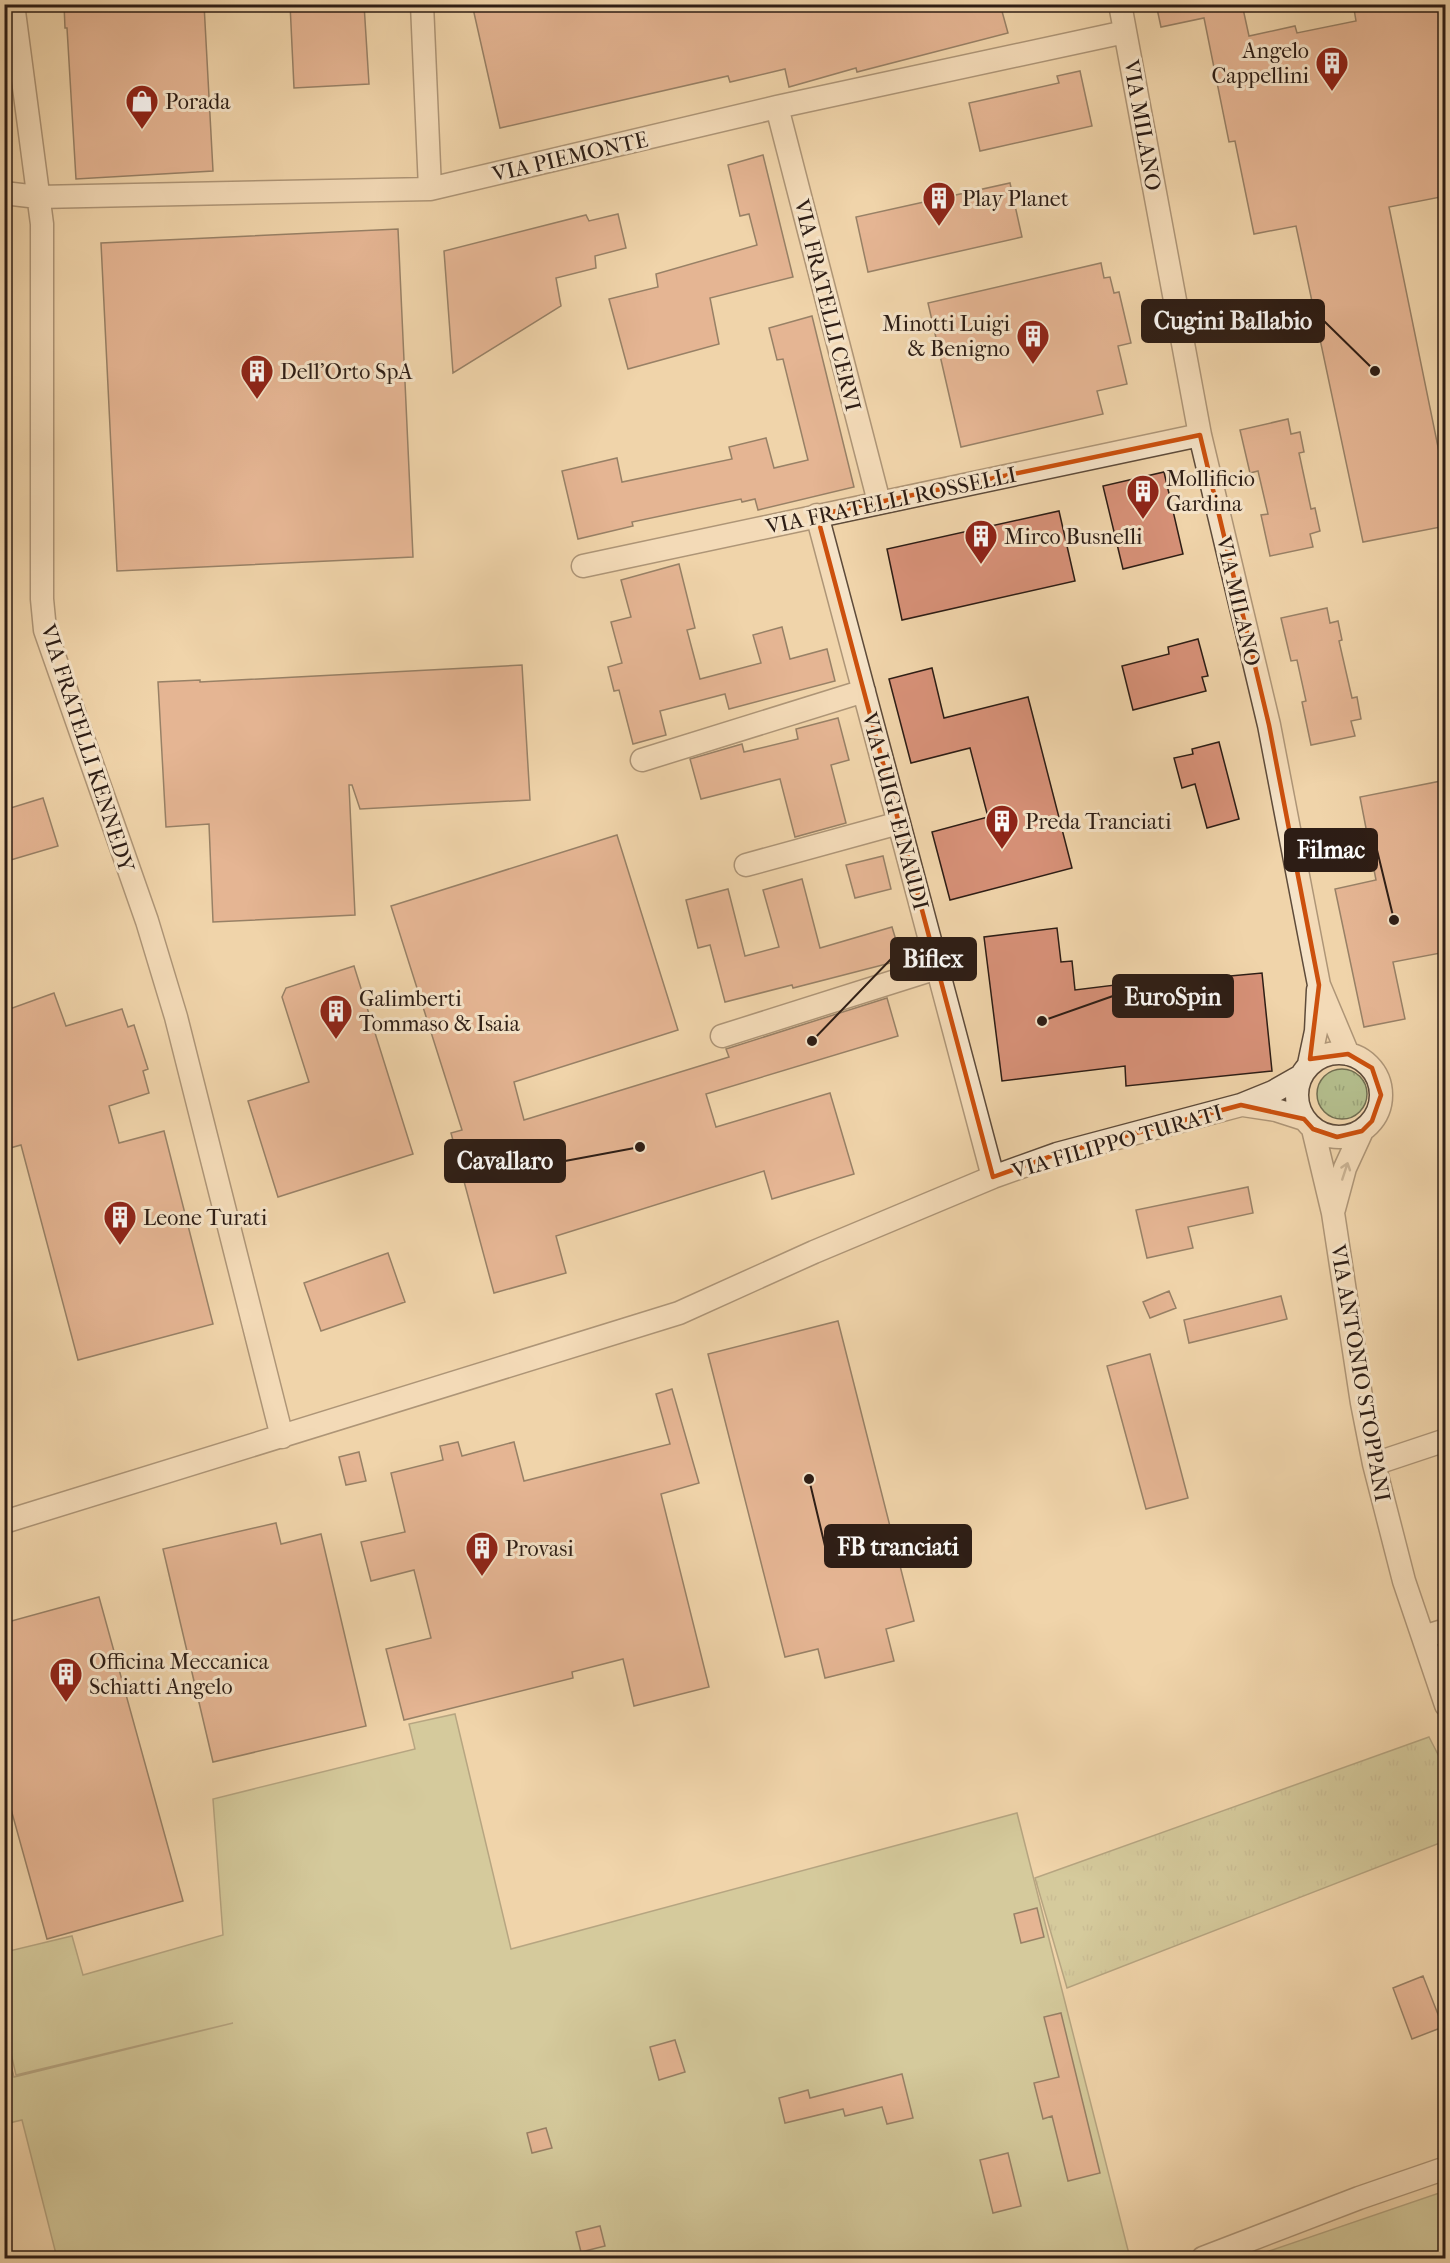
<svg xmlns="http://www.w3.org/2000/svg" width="1450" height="2263" font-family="'IM FELL French Canon',serif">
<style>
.grass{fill:url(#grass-tufts);stroke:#706e51;stroke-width:1.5}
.green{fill:#b4be8d;stroke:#706e51;stroke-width:1.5}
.building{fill:#d79178;stroke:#2d1d15;stroke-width:1.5}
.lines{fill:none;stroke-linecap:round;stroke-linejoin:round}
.minor-casing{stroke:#5e4b3a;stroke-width:25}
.minor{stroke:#f5e3c8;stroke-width:22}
.oneway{stroke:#9b8a77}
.marked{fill:none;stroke:#cc500d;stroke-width:4.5;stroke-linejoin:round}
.labels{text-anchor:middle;stroke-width:6;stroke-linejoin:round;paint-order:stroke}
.poi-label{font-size:22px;fill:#2d1d15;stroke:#f5e3c8;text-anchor:start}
.street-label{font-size:22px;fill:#2d1d15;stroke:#f5e3c8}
.leader{fill:none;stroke:#2d1d15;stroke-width:2}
.callout-dot{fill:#2d1d15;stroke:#f5e3c8;stroke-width:2}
.callout{fill:#2d1d15;stroke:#2d1d15;stroke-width:2}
.callout-label{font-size:24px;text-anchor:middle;font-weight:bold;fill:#fff}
</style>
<defs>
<pattern id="grass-tufts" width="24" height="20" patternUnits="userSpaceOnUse" patternTransform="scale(1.5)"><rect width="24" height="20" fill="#b4be8d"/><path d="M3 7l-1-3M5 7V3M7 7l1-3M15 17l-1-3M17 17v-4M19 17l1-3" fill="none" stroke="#9ba379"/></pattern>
</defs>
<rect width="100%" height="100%" fill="#f0d4aa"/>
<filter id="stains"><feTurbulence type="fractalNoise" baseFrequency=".00333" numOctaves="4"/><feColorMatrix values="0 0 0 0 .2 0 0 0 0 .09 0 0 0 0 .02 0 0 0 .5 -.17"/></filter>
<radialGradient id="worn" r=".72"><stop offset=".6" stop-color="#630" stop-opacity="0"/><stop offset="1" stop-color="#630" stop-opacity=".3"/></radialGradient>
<path class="grass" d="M1317 1094a25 25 0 1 1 50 0a25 25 0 1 1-50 0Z
M 1429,1737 L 1445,1768 L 1445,1841 L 1067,1988 L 1035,1878 Z"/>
<path class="green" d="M 455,1714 L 511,1949 L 1017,1813 L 1130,2258 L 57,2258 L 22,2120 L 5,2124 L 4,2038 L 14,2077 L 233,2023 L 16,2075 L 5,2028 L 5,1952 L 72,1936 L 83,1975 L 223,1935 L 213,1799 L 415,1749 L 409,1724 Z
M 1445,2191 L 1445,2258 L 1249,2258 Z"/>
<path class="building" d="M 64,4 L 204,4 L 213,171 L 76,179 L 67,28 L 65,28 Z
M 290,4 L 364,4 L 369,84 L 294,88 Z
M 472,4 L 1000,4 L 1008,33 L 857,72 L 856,68 L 789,87 L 785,69 L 730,82 L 728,76 L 500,128 Z
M 1156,4 L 1242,4 L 1249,36 L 1295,26 L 1297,33 L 1356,21 L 1354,9 L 1379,4 L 1446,4 L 1446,196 L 1389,207 L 1446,486 L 1446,526 L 1363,542 L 1296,226 L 1254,234 L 1235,141 L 1229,142 L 1204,18 L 1161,27 Z
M 1080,71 L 1092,126 L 980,151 L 969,103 L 1059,83 L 1057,76 Z
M 763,155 L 793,277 L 710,298 L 719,344 L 628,369 L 609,299 L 658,287 L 656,274 L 757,245 L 749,214 L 740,216 L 728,165 Z
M 1010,183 L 1022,237 L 868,272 L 856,217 Z
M 618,214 L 626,248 L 595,256 L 596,268 L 556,278 L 561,306 L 453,373 L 444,251 L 586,215 L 589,221 Z
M 398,229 L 413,557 L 117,571 L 101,243 Z
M 1101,263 L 1104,278 L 1110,277 L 1114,293 L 1119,292 L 1131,343 L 1118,346 L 1127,384 L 1097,391 L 1103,414 L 961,447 L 928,303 Z
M 812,316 L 854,487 L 758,510 L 755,499 L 742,502 L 741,499 L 632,522 L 633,526 L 578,539 L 562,471 L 617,458 L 622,482 L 732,459 L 729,447 L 766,438 L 774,468 L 808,460 L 783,359 L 777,360 L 769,328 Z
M 1288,419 L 1291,434 L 1300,432 L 1304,452 L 1299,453 L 1311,509 L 1315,508 L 1320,531 L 1310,534 L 1313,547 L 1270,556 L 1261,515 L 1268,514 L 1258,471 L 1250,473 L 1240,430 Z
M 1164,472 L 1183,554 L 1123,569 L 1103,486 Z
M 1059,511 L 1075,581 L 902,620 L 887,549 Z
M 679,564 L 695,628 L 687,630 L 700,679 L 761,663 L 753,635 L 782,627 L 790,659 L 827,649 L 835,681 L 729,709 L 725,694 L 660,711 L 666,735 L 633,744 L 619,690 L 614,691 L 608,667 L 622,663 L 611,622 L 631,617 L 621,580 Z
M 1327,608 L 1330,623 L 1338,621 L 1342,640 L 1339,641 L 1352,698 L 1357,697 L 1361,719 L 1351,721 L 1355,736 L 1311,745 L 1302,702 L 1306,701 L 1297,660 L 1291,661 L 1281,618 Z
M 1198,639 L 1208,676 L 1202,677 L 1206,691 L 1133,710 L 1122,666 L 1169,654 L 1168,647 Z
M 522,665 L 530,800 L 360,809 L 352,785 L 349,785 L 355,915 L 213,922 L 209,824 L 166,827 L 158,682 L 200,680 L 200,682 Z
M 932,668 L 944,718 L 1028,697 L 1072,868 L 950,900 L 932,832 L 988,817 L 970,748 L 911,763 L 889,679 Z
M 838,718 L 849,760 L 831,765 L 846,823 L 795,837 L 780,779 L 701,799 L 690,759 L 742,744 L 744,752 L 798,739 L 796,729 Z
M 1219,742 L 1239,819 L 1207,828 L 1195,784 L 1182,788 L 1174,758 L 1193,754 L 1192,749 Z
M 1446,780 L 1446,952 L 1393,962 L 1405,1019 L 1364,1027 L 1335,889 L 1376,880 L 1360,797 Z
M 43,798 L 58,846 L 4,862 L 4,810 Z
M 617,835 L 678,1030 L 514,1082 L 524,1120 L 729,1057 L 726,1049 L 887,998 L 898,1036 L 706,1094 L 716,1127 L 830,1093 L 854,1174 L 772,1199 L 764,1171 L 556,1236 L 566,1273 L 494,1293 L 451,1133 L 462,1130 L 391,906 Z
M 883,856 L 891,889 L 855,898 L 846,865 Z
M 802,879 L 820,948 L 892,927 L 902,960 L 793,988 L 792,985 L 725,1002 L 710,945 L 698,948 L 686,900 L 728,889 L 745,956 L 779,947 L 763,890 Z
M 1057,928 L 1061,962 L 1072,961 L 1075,990 L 1115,985 L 1118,1003 L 1199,994 L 1198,979 L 1262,973 L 1272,1071 L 1126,1086 L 1125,1066 L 1002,1081 L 984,937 Z
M 354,966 L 413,1154 L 278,1197 L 248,1101 L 309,1082 L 282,997 L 286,988 Z
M 54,993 L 66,1026 L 122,1009 L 128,1027 L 134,1025 L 148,1069 L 143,1071 L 149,1093 L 109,1106 L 119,1143 L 164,1131 L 213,1324 L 78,1360 L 21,1145 L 10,1148 L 4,1128 L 4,1011 Z
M 1248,1187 L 1253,1213 L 1188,1227 L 1193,1248 L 1147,1258 L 1136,1210 Z
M 388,1253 L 405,1302 L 321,1331 L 304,1283 Z
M 1169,1291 L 1176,1308 L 1150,1318 L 1143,1302 Z
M 1281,1296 L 1287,1319 L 1189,1343 L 1184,1320 Z
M 838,1321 L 914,1621 L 886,1629 L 894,1661 L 825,1678 L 818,1649 L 785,1657 L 708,1354 Z
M 1150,1354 L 1188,1498 L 1146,1509 L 1107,1366 Z
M 672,1389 L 699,1483 L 661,1494 L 709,1687 L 634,1706 L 623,1659 L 572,1672 L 573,1678 L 404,1720 L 386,1649 L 431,1638 L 414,1570 L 371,1581 L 361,1542 L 405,1532 L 391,1473 L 443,1460 L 440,1446 L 458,1442 L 462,1456 L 514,1442 L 524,1481 L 670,1444 L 656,1394 Z
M 359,1452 L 366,1481 L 346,1485 L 339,1457 Z
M 276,1523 L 281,1544 L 321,1534 L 366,1726 L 213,1762 L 163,1549 Z
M 99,1597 L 183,1901 L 47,1939 L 4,1784 L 4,1623 Z
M 1037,1908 L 1044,1937 L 1021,1943 L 1014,1914 Z
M 1423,1976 L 1443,2027 L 1412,2039 L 1393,1988 Z
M 1061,2013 L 1100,2173 L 1068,2181 L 1052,2116 L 1043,2119 L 1034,2083 L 1059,2077 L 1044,2017 Z
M 675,2040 L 685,2072 L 659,2080 L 650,2047 Z
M 902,2074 L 913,2118 L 887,2124 L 882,2107 L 845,2116 L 843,2109 L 785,2123 L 779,2098 L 808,2090 L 810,2098 Z
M 546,2128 L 552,2148 L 532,2153 L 527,2133 Z
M 1008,2153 L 1021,2206 L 993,2213 L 980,2160 Z
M 600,2226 L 605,2246 L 581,2252 L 576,2232 Z"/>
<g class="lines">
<defs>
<path id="minor" d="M 13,4 L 42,224 L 42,599 L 45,630 L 147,921 L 176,1017 L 282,1437
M 422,4 L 430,189
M 1120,4 L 1200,435 L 1269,725 L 1319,985 L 1348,1054
M 777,107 L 879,502
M 4,193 L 38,197 L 430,189 L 777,107 L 1125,32
M 817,515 L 993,1177
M 583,566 L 1200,435
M 642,760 L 864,691
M 746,865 L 899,823
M 722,1036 L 937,968
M1297 1095a42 42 0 1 1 84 0a42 42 0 1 1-84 0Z
M 1309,1064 L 1316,1031 L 1318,990
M 1243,1105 L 1276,1110 L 1304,1119
M 1313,1129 L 1333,1213 L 1362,1403 L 1374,1464 L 1404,1581 L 1446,1705
M 1334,1209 L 1345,1168 L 1362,1131
M 1374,1464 L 1446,1440
M 4,1522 L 679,1313 L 814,1252 L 993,1177 L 1057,1154 L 1241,1105 L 1273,1092 L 1301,1076
M 1423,1637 L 1446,1630
M 1203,2258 L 1359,2198 L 1446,2168"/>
</defs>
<use href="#minor" class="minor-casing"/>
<use href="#minor" class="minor"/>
</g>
<defs><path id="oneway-shaft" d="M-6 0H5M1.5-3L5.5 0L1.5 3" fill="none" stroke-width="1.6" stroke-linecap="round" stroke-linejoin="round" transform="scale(1.5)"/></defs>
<use class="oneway" href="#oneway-shaft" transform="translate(1345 1171) rotate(-72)"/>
<path d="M0 0H1450V2263H0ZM 1200,435 L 1269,725 L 1319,985 L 1310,1059 L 1348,1054 L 1372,1068 L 1381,1095 L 1372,1121 L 1362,1131 L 1337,1137 L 1313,1129 L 1304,1119 L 1241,1105 L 1057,1154 L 993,1177 L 817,515 Z" fill="#f0d4aa" fill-opacity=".55" fill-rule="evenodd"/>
<path class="marked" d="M 1200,435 L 1269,725 L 1319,985 L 1310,1059 L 1348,1054 L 1372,1068 L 1381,1095 L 1372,1121 L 1362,1131 L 1337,1137 L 1313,1129 L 1304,1119 L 1241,1105 L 1057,1154 L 993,1177 L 817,515 Z"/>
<defs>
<symbol id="building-pin" viewBox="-11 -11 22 30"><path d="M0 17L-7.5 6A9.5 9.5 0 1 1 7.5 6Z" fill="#8f2418" stroke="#f5e3c8"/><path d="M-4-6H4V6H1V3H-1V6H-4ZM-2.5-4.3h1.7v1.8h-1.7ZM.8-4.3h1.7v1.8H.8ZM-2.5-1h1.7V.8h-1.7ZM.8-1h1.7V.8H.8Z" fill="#fff"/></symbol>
<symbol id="shop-pin" viewBox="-11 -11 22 30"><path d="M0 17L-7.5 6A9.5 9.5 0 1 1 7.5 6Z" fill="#8f2418" stroke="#f5e3c8"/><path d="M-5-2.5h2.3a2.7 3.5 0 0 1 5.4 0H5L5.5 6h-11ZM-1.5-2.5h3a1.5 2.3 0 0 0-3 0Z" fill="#fff"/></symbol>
</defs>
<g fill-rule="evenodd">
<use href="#building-pin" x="1313" y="44" width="38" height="52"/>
<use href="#shop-pin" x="123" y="82" width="38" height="52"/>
<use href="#building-pin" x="920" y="179" width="38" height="52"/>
<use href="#building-pin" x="1014" y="317" width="38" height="52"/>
<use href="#building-pin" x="238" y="352" width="38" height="52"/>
<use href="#building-pin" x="1124" y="472" width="38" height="52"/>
<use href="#building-pin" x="962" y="517" width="38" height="52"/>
<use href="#building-pin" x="983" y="802" width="38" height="52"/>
<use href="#building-pin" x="317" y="992" width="38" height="52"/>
<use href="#building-pin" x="101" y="1198" width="38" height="52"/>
<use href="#building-pin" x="463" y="1529" width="38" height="52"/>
<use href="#building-pin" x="47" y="1655" width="38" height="52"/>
</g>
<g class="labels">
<g class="poi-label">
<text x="1309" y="58" text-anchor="end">Angelo<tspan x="1309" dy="25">Cappellini</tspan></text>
<text x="165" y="109">Porada</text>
<text x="962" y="206">Play Planet</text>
<text x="1010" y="331" text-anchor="end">Minotti Luigi<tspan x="1010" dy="25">&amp; Benigno</tspan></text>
<text x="280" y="379">Dell'Orto SpA</text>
<text x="1166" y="486">Mollificio<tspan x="1166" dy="25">Gardina</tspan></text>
<text x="1004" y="544">Mirco Busnelli</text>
<text x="1025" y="829">Preda Tranciati</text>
<text x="359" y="1006">Galimberti<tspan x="359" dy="25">Tommaso &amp; Isaia</tspan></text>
<text x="143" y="1225">Leone Turati</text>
<text x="505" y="1556">Provasi</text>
<text x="89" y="1669">Officina Meccanica<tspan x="89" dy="25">Schiatti Angelo</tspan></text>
</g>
<g class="street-label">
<text transform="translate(1143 125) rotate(80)" y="8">VIA MILANO</text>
<text transform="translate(570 156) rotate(-13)" y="8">VIA PIEMONTE</text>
<text transform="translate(828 305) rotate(76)" y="8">VIA FRATELLI CERVI</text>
<text transform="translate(891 500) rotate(-12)" y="8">VIA FRATELLI ROSSELLI</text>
<text transform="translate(1239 601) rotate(77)" y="8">VIA MILANO</text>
<text transform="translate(88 748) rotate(72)" y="8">VIA FRATELLI KENNEDY</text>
<text transform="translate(896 811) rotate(75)" y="8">VIA LUIGI EINAUDI</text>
<text transform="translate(1117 1141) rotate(-16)" y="8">VIA FILIPPO TURATI</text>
<text transform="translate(1361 1373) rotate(80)" y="8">VIA ANTONIO STOPPANI</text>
</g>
</g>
<path class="leader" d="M1375 371L1324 321M1394 920L1377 850M812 1041L891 959M1042 1021L1113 996M640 1147L565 1161M809 1479L825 1546"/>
<g class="callout-dot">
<circle cx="1375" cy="371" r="6"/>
<circle cx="1394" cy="920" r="6"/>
<circle cx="812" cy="1041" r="6"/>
<circle cx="1042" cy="1021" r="6"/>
<circle cx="640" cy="1147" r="6"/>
<circle cx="809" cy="1479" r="6"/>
</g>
<g class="callout">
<rect x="1142" y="300" width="182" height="42" rx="6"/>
<rect x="1285" y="829" width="92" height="42" rx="6"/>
<rect x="891" y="938" width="85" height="42" rx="6"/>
<rect x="1113" y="975" width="120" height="42" rx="6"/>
<rect x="445" y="1140" width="120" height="42" rx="6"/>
<rect x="825" y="1525" width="146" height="42" rx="6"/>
</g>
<g class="callout-label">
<text x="1233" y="329">Cugini Ballabio</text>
<text x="1331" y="858">Filmac</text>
<text x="933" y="967">Biflex</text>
<text x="1173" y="1005">EuroSpin</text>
<text x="505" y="1169">Cavallaro</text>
<text x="898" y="1555">FB tranciati</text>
</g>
<rect width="1450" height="2263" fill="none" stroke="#f0d4aa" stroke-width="24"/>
<rect x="6" y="6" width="1438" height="2251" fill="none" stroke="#2d1d15" stroke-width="3"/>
<rect x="12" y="12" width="1426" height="2239" fill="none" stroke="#2d1d15" stroke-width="1.5"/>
<rect width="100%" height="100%" filter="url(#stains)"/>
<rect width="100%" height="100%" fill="url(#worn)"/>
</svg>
